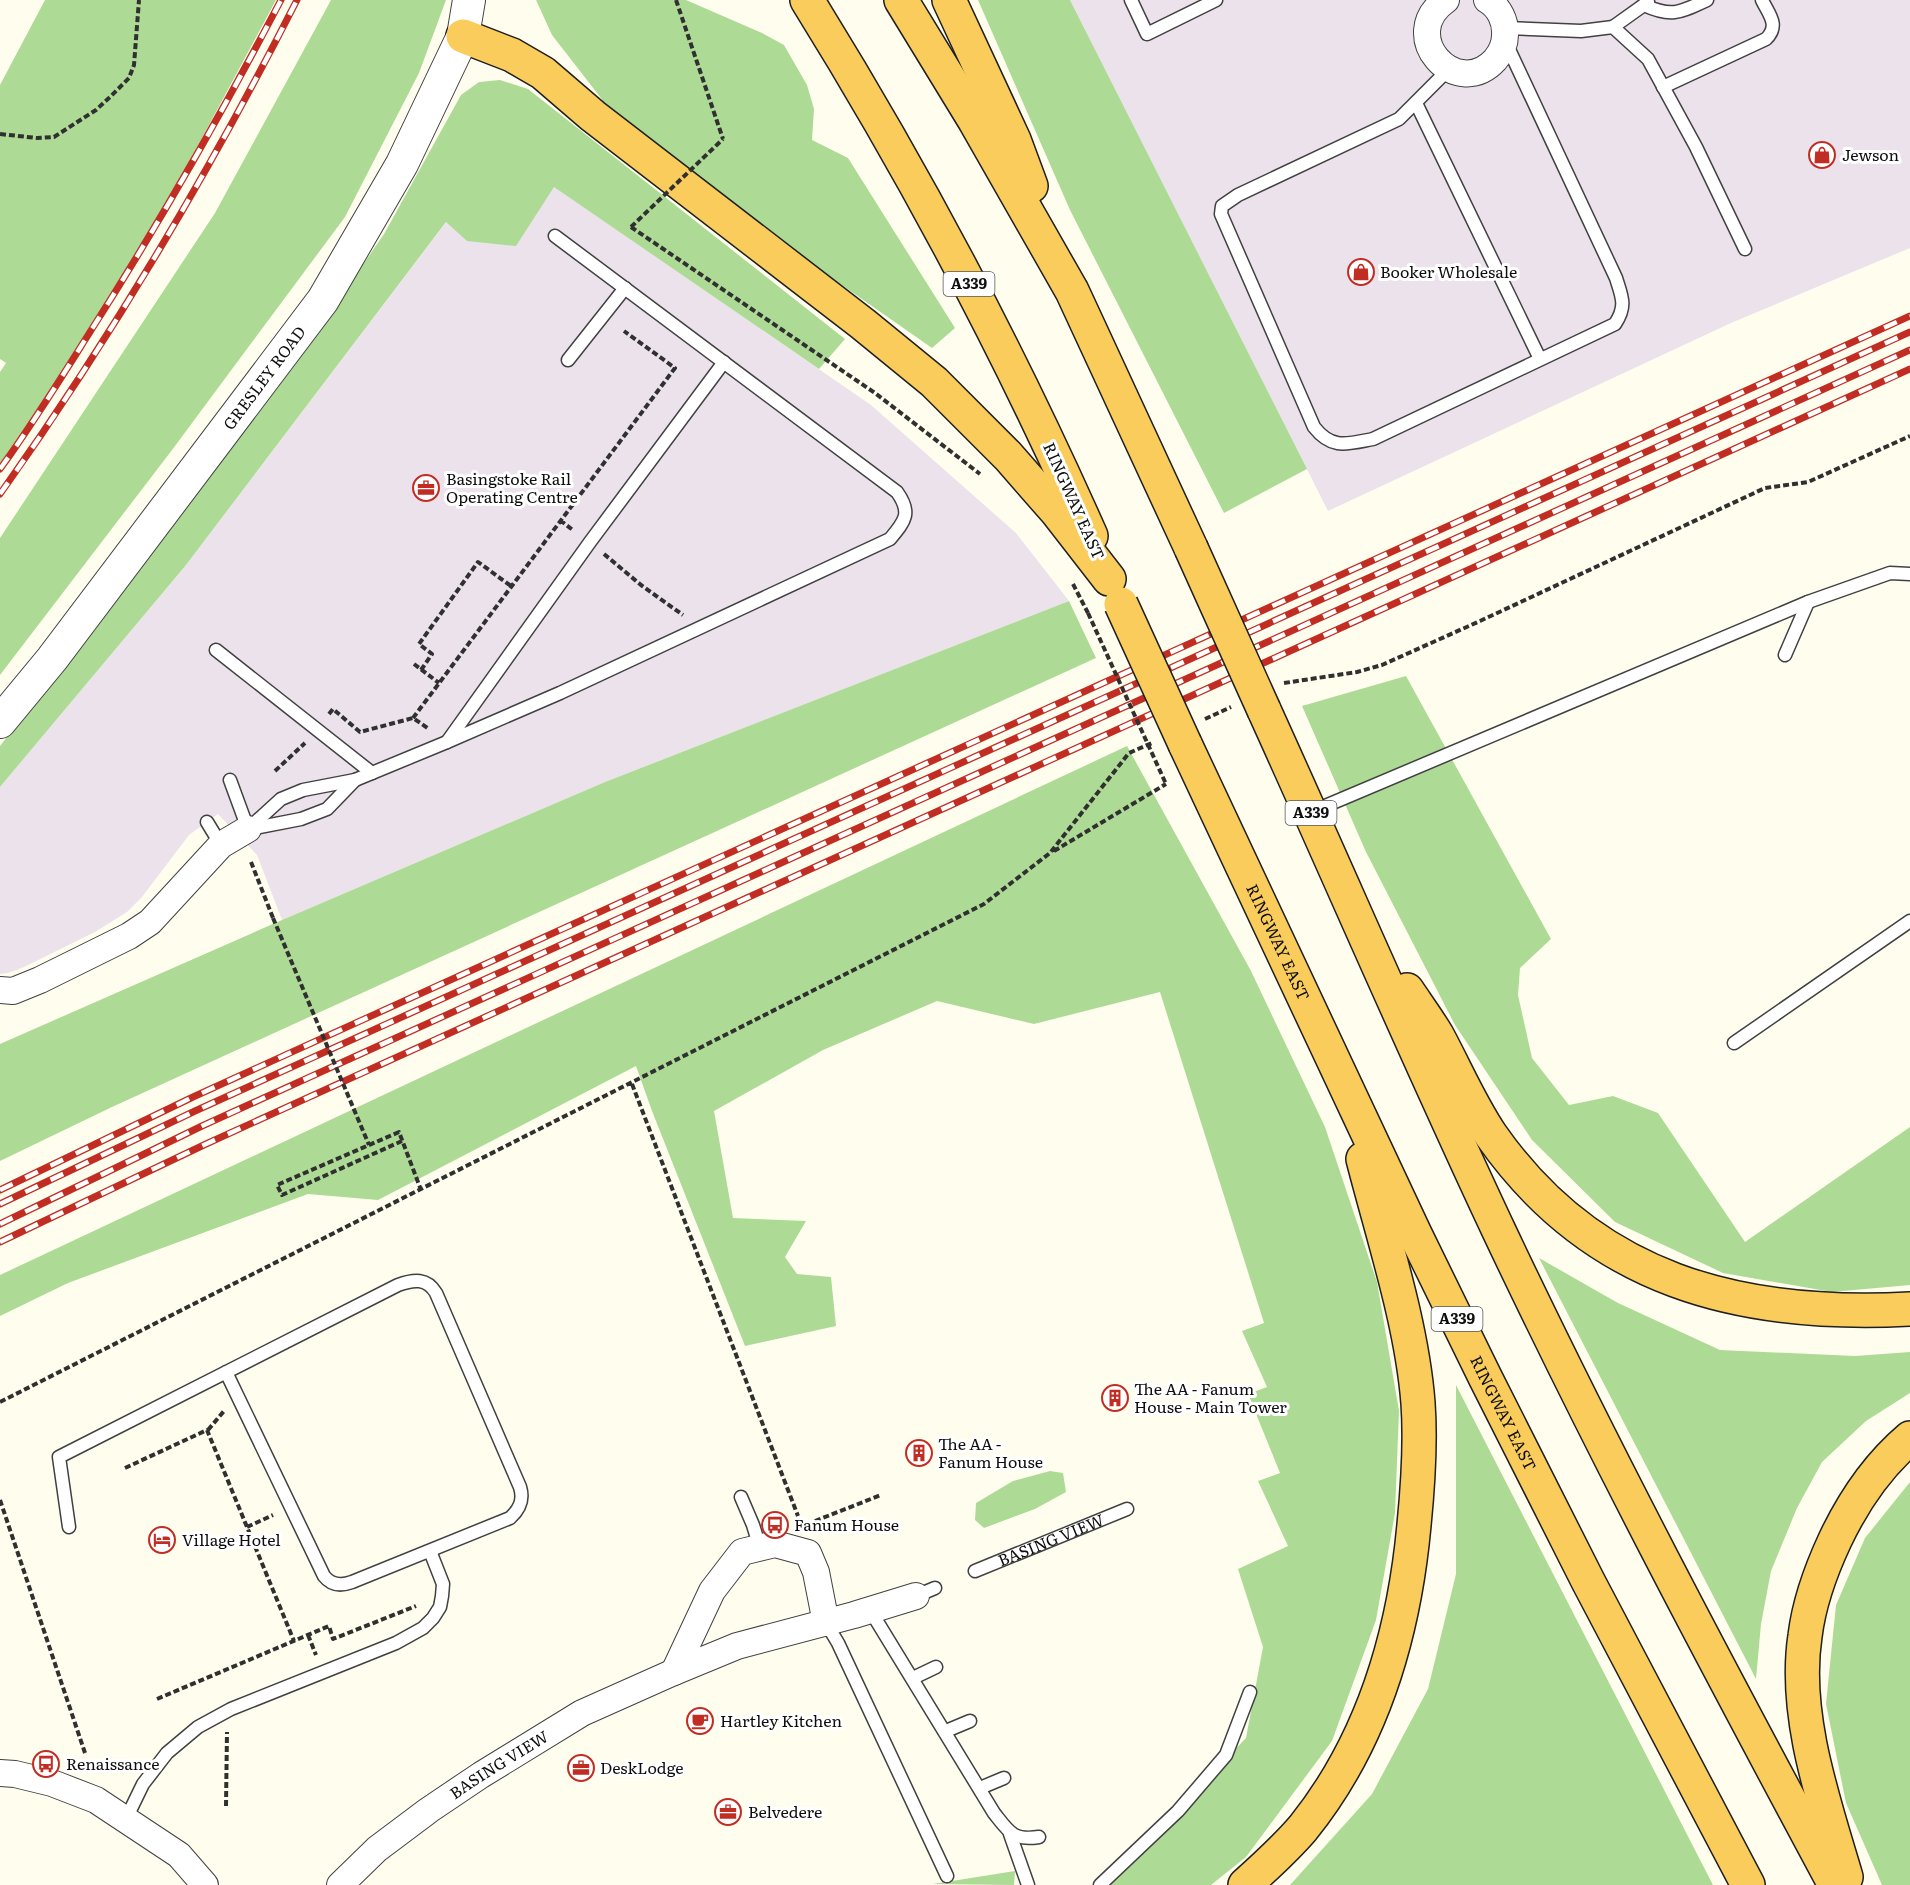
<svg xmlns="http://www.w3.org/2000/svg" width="1910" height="1885" font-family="Literata,serif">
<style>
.industrial{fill:#ece2ec}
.forest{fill:#addb96}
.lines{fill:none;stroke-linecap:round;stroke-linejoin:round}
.service-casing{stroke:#414141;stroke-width:15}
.minor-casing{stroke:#414141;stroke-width:28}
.tertiary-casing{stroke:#414141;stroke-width:34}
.trunk-casing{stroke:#1f1f1f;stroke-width:36}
.path{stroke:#303030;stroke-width:4;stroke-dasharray:6 3;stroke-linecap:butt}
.service{stroke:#fff;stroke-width:12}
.minor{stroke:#fff;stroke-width:26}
.tertiary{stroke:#fff;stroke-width:32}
.trunk{stroke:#f9cc5b;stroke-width:33}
.rail-casing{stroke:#c12d23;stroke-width:7}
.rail{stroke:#fff;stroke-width:4.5;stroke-dasharray:14;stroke-linecap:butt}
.trunk-bridge-casing{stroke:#1f1f1f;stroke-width:36;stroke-linecap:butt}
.path-bridge{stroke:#303030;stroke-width:4;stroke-dasharray:6 3;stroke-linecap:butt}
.trunk-bridge{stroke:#f9cc5b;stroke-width:33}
.labels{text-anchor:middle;stroke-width:6;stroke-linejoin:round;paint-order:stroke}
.shield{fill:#fff;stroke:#565656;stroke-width:1.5}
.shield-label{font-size:15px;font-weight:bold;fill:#0e0e0e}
.poi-label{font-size:16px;fill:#0e0e0e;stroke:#fff;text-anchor:start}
.street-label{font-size:16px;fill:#0e0e0e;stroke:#fff}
</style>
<rect width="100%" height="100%" fill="#fffeee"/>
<path class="industrial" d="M 1070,0 L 1910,0 L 1910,248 L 1731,323 L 1328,511 Z
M 501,150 L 871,405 L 1016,533 L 1069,601 L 605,782 L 282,920 L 257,855 L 218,814 L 189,835 L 142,897 L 127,912 L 95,932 L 24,967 L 8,973 L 0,974 L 0,787 L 186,565 Z"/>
<path class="forest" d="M 45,0 L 276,0 L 144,246 L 0,469 L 0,372 L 6,363 L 0,359 L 0,85 Z
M 331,0 L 446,0 L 419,73 L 345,217 L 172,450 L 0,675 L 0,538 L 215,213 Z
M 536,0 L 686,0 L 762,33 L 784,45 L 807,85 L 814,109 L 812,140 L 848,158 L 955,328 L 932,348 L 753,223 L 604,102 L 552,35 Z
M 978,0 L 1070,0 L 1307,469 L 1224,513 L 1070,210 Z
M 500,80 L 528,89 L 845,339 L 819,369 L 554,187 L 516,246 L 467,241 L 446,222 L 186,565 L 0,787 L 0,746 L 306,347 L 384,234 L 461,95 L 479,82 Z
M 1069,601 L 1096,658 L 112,1107 L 0,1161 L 0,1044 L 282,920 L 605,782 Z
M 1406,676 L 1551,939 L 1520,968 L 1518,995 L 1532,1058 L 1569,1105 L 1613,1096 L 1658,1113 L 1745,1242 L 1910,1127 L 1910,1285 L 1832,1292 L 1723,1273 L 1615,1222 L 1532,1140 L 1455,1025 L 1366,852 L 1302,706 Z
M 1127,746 L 1251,971 L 1325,1127 L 1377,1282 L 1399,1411 L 1395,1513 L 1376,1620 L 1332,1741 L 1246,1857 L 1211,1885 L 1099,1885 L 1150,1838 L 1246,1738 L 1263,1647 L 1238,1569 L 1288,1546 L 1258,1481 L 1280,1473 L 1248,1394 L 1267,1387 L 1242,1331 L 1264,1323 L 1160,992 L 1034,1024 L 937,1001 L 823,1050 L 714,1111 L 733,1218 L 806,1221 L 785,1257 L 797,1274 L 831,1277 L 836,1326 L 745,1346 L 652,1111 L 636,1066 L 378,1200 L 308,1194 L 68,1283 L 0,1316 L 0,1275 Z
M 1539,1258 L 1618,1303 L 1720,1350 L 1855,1356 L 1910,1352 L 1910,1393 L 1866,1421 L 1822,1462 L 1797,1508 L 1771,1571 L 1761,1624 L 1756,1679 Z
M 1456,1385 L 1713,1885 L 1290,1885 L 1372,1794 L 1428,1689 L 1456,1574 Z
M 1050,1471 L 1063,1473 L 1066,1492 L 1035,1509 L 984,1528 L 975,1520 L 976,1503 L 1013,1481 Z
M 1910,1482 L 1910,1885 L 1882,1885 L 1846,1803 L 1826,1704 L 1836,1605 L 1865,1538 Z
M 1015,1871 L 1014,1885 L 933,1884 Z"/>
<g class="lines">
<defs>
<g id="service">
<path d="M 1131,0 L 1147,34 L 1216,0"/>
<path d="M 1644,5 C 1672,18 1681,12 1707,0"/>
<path d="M 1613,27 L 1648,2"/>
<path d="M 1506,28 L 1581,31 L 1613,27 L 1648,59 L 1696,147 L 1745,249"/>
<path d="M 1449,69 L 1399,119 L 1238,195 L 1222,206 L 1221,214 L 1314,427 C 1332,450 1347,444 1373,439 L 1615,324 C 1627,306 1622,297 1616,278 L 1506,43"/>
<path d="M 1663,87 L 1766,39 C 1780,25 1769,15 1762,0"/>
<path d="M 1416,103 L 1540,359"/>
<path d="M 568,360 L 625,288"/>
<path d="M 216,650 L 372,773"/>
<path d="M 1785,655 L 1808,602"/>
<path d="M 447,742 L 590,542 L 724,362"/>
<path d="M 230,780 L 248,829"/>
<path d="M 1311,812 L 1808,602 L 1890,573 L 1910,574"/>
<path d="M 207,822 L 221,845"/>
<path d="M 248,829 L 281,799 L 303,790 L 355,780 L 447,742 L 560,693 L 890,539 C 905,521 912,513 897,492 L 555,236"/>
<path d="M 250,829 L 301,819 L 327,809 L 355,780"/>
<path d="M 1734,1043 L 1910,921"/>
<path d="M 741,1497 L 753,1525 L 760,1548"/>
<path d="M 69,1527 L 59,1457 L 398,1285 C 414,1279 427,1278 436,1293 L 520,1487 C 524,1500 520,1509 510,1518 L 352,1582 C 341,1586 331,1585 324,1576 L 226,1372"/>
<path id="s1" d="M 975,1571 L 1127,1509"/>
<path d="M 916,1596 L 935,1588"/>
<path d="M 870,1610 L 994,1813 C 1009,1832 1013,1841 1039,1837"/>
<path d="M 826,1623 L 838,1643 L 947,1876"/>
<path d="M 913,1678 L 936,1667"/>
<path d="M 946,1731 L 970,1721"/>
<path d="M 980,1788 L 1004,1778"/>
<path d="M 126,1819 L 143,1784 L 167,1753 L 198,1727 L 231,1709 L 396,1643 L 423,1628 L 433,1618 L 440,1607 L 442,1596 L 443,1584 L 430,1551"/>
<path d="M 1010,1834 L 1028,1885"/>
<path d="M 1100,1885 L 1178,1811 L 1226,1755 L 1250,1692"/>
</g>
<g id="minor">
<path d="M 1446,0 C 1396,35 1456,102 1495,60 C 1501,53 1505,45 1505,35 C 1506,21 1499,7 1487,0"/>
<path d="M 0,990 L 13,991 L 40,980 L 129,936 L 150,922 L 221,845 L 248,829"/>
<path d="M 674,1672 L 712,1591 L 742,1552 L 775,1544 L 808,1553 L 816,1572 L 826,1623"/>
<path d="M 0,1773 L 15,1774 L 52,1783 L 96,1800 L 179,1855 L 205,1885"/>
<path id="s2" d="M 340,1885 L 377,1849 L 429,1810 L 481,1775 L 582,1713 L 674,1672 L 737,1646 L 854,1615 L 916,1596"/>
</g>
<g id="tertiary">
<path id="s3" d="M 0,722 L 52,659 L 323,300 L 402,164 L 463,36 L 469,0"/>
</g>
<g id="trunk">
<path d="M 807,0 C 914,172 1009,351 1091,536"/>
<path d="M 901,0 L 975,121 L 1072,291 L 1191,548"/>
<path d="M 949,0 L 1014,140 L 1031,186"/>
<path d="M 463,36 L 512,55 L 543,73 L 593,116 L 863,324 L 934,382 L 1008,456 L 1057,512 L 1109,579"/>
<path d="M 1264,710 C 1343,884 1418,1059 1499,1231 C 1604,1453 1719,1669 1835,1885"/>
<path id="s4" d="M 1185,744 L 1415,1234 L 1485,1377 L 1588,1581 L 1748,1885"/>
<path d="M 1407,990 C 1417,1005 1428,1020 1437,1035 C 1455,1068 1470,1104 1491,1135 C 1593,1281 1740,1318 1910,1309"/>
<path d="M 1846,1877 C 1824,1802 1793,1715 1805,1636 C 1809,1603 1821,1570 1835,1540 C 1853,1502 1877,1466 1910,1438"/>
<path d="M 1245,1885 C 1265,1867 1286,1848 1303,1828 C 1373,1741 1404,1634 1414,1525 C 1418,1485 1421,1444 1418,1403 C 1412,1324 1383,1237 1363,1159"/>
</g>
</defs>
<use href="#service" class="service-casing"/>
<use href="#minor" class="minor-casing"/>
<use href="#tertiary" class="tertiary-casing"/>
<use href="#trunk" class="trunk-casing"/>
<path class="path" d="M 676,0 L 723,139
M 0,134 L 37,138 L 54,137 L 96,110 L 110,97 L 129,78 L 134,65 L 139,0
M 631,227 L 875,393 L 980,474
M 560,520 L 574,531
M 604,554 L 641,585 L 683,615
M 1073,584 L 1088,613
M 414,664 L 439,683
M 421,670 L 432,654 L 419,644 L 478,562 L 511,586
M 1284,683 L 1357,672 L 1382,665 L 1480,621 L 1765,488 L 1808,482 L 1910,436
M 329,714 L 333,709 L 360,732 L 413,718 L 429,729
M 413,718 L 675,368 L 624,331
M 1205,719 L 1231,707
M 275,771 L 305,743
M 1054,851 L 1166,784
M 251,862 L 273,918
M 632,1084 L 798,1516
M 402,1141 L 282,1195 L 277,1185 L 399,1132 L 421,1190
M 0,1402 L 984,904 L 1050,853 L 1129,753 L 1152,743
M 208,1430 L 224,1411
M 125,1468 L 207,1430 L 294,1641
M 0,1500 L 85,1753
M 815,1521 L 881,1495
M 247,1527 L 273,1515
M 308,1635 L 316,1655
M 157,1699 L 329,1626 L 333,1639 L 416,1606
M 226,1806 L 227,1732"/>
<use href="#service" class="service"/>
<use href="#minor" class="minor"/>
<use href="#tertiary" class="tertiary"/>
<use href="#trunk" class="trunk"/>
<defs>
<path id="rail" d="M 0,469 C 32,425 61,378 90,332 C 159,224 222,113 281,0
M 0,494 C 111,338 210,171 297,0
M 0,1190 L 193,1097 L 1910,316
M 0,1204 L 195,1111 L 1910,332
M 0,1224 L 202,1126 L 1910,350
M 0,1242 L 206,1144 L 1910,369"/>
</defs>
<use href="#rail" class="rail-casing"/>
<use href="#rail" class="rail"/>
<defs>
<path id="trunk-bridge" d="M 1191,548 L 1264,710
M 1121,604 L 1185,744"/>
</defs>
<use href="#trunk-bridge" class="trunk-bridge-casing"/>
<path class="path-bridge" d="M 631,227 L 723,139
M 1088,613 L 1166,784
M 273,918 L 369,1145"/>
<use href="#trunk-bridge" class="trunk-bridge"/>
</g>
<defs>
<symbol id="shop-ring" viewBox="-11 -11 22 22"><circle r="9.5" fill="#fff" stroke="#c12d23" stroke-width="1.5"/><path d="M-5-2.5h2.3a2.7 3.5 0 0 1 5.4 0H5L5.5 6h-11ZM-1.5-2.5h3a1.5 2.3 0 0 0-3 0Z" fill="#c12d23"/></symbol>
<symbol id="office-ring" viewBox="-11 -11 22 22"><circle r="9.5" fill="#fff" stroke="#c12d23" stroke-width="1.5"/><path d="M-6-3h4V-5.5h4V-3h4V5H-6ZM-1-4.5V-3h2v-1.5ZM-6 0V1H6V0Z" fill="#c12d23"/></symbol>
<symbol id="building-ring" viewBox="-11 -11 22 22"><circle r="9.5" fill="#fff" stroke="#c12d23" stroke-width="1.5"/><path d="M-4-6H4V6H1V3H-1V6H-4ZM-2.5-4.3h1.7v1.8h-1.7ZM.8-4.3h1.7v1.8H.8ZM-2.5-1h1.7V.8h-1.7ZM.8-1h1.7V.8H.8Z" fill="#c12d23"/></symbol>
<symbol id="bus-ring" viewBox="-11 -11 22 22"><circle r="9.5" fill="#fff" stroke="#c12d23" stroke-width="1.5"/><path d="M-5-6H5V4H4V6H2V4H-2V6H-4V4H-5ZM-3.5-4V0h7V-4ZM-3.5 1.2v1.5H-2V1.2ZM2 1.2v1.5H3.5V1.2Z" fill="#c12d23"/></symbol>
<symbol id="hotel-ring" viewBox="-11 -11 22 22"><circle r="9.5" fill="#fff" stroke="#c12d23" stroke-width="1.5"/><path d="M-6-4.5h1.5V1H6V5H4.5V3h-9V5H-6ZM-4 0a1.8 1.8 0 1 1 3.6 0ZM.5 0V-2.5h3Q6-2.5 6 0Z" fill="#c12d23"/></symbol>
<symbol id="cafe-ring" viewBox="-11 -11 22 22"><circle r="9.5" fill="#fff" stroke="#c12d23" stroke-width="1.5"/><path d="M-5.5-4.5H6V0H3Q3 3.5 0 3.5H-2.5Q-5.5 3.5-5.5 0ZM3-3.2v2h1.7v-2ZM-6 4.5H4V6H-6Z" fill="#c12d23"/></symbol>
</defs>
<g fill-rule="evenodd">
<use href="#shop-ring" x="1807" y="140" width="30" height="30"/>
<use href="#shop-ring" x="1346" y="257" width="30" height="30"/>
<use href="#office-ring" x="411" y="473" width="30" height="30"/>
<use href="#building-ring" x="1100" y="1383" width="30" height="30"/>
<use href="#building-ring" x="904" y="1438" width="30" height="30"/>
<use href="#bus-ring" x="760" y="1510" width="30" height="30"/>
<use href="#hotel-ring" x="147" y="1525" width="30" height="30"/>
<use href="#cafe-ring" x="685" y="1706" width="30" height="30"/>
<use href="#bus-ring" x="31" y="1749" width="30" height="30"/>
<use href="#office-ring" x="566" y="1753" width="30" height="30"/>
<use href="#office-ring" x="713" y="1797" width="30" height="30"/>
</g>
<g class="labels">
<g class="shield">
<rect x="943.5" y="272" width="51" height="24" rx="4.5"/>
<rect x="1285.5" y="801" width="51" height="24" rx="4.5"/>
<rect x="1431.5" y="1307" width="51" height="24" rx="4.5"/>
</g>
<g class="shield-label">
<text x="969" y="289">A339</text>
<text x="1311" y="818">A339</text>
<text x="1457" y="1324">A339</text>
</g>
<g class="poi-label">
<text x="1842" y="161">Jewson</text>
<text x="1380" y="278">Booker Wholesale</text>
<text x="446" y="485">Basingstoke Rail<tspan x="446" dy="18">Operating Centre</tspan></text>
<text x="1134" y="1395">The AA - Fanum<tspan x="1134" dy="18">House - Main Tower</tspan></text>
<text x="938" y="1450">The AA -<tspan x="938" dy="18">Fanum House</tspan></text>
<text x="794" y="1531">Fanum House</text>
<text x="182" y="1546">Village Hotel</text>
<text x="720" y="1727">Hartley Kitchen</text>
<text x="66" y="1770">Renaissance</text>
<text x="600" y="1774">DeskLodge</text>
<text x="748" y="1818">Belvedere</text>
</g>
<g class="street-label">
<text dy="6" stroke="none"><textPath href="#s3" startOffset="434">GRESLEY ROAD</textPath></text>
<text transform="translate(1074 501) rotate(66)" y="6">RINGWAY EAST</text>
<text dy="6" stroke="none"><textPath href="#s4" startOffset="219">RINGWAY EAST</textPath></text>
<text dy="6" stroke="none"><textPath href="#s4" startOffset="741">RINGWAY EAST</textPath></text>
<text dy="6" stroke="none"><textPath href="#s1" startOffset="82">BASING VIEW</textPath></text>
<text dy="6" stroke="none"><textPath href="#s2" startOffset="200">BASING VIEW</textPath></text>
</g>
</g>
</svg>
